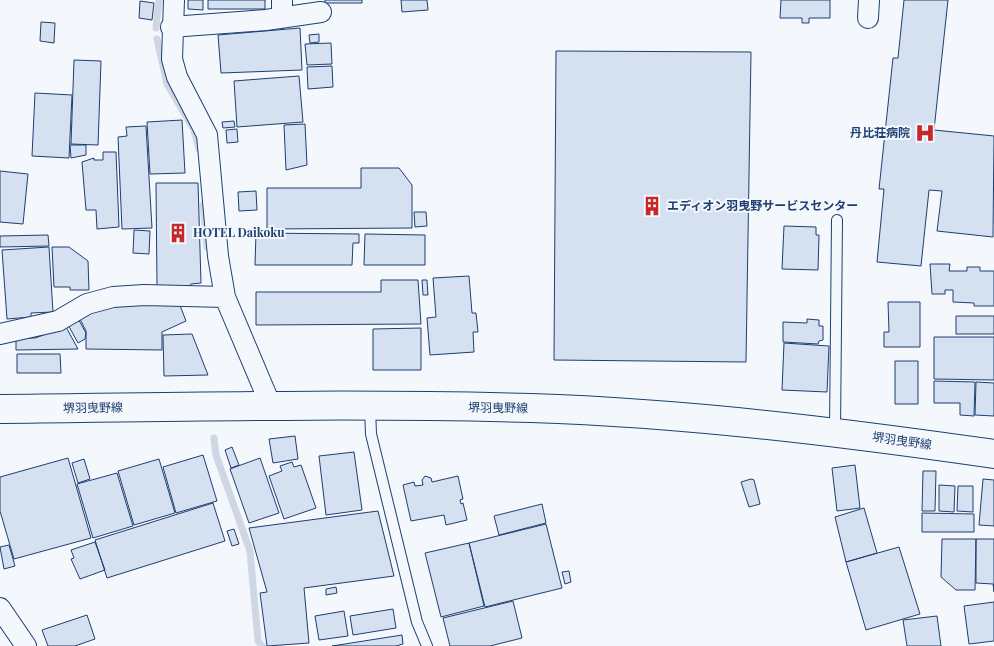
<svg xmlns="http://www.w3.org/2000/svg" width="994" height="646" font-family="'Playfair Display','Noto Sans JP',serif">
<style>
.lines{fill:none;stroke-linecap:round;stroke-linejoin:round}
.stream{stroke:#cfd7e4;stroke-width:7}
.building{fill:#d5e0f0;stroke:#1d3f73}
.service-casing{stroke:#1d3f73;stroke-width:12}
.minor-casing{stroke:#1d3f73;stroke-width:22}
.primary-casing{stroke:#1d3f73;stroke-width:30}
.service{stroke:#f4f7fb;stroke-width:10}
.minor{stroke:#f4f7fb;stroke-width:20}
.primary{stroke:#f4f7fb;stroke-width:28}
.labels{text-anchor:middle;stroke-width:4;stroke-linejoin:round;paint-order:stroke}
.poi-label{font-size:12px;font-weight:bold;fill:#1d3f73;stroke:#f4f7fb;text-anchor:start}
.street-label{font-size:12px;fill:#1d3f73;stroke:#f4f7fb}
</style>
<rect width="100%" height="100%" fill="#f4f7fb"/>
<g class="lines">
<path class="stream" d="M 156,28 L 159,0
M 157,39 L 167,84 L 194,130 L 199,149
M 203,205 L 207,247
M 214,438 L 216,455 L 250,551 L 258,641 L 262,646"/>
</g>
<path class="building" d="M 188,0 L 203,0 L 203,10 L 188,9 Z
M 208,0 L 265,0 L 265,9 L 208,9 Z
M 325,0 L 362,0 L 362,3 L 325,3 Z
M 401,0 L 427,0 L 428,10 L 402,12 Z
M 781,0 L 830,0 L 830,18 L 809,18 L 809,23 L 802,23 L 802,18 L 780,18 Z
M 904,0 L 948,0 L 934,130 L 994,136 L 993,237 L 937,231 L 942,191 L 929,190 L 921,266 L 877,262 L 884,189 L 879,189 L 893,58 L 898,58 Z
M 140,1 L 154,3 L 152,20 L 139,18 Z
M 41,22 L 55,23 L 54,43 L 40,41 Z
M 300,28 L 302,70 L 221,73 L 218,35 Z
M 319,34 L 319,42 L 310,43 L 309,35 Z
M 331,43 L 332,64 L 307,65 L 305,44 Z
M 556,51 L 751,52 L 746,362 L 554,360 Z
M 74,60 L 101,61 L 98,145 L 71,144 Z
M 332,66 L 333,87 L 308,89 L 307,67 Z
M 299,76 L 303,122 L 237,127 L 234,81 Z
M 35,93 L 72,95 L 69,158 L 32,156 Z
M 182,120 L 185,173 L 150,174 L 147,122 Z
M 234,121 L 235,127 L 223,128 L 222,122 Z
M 305,124 L 307,165 L 286,170 L 284,125 Z
M 146,126 L 152,228 L 122,229 L 118,137 L 127,136 L 126,127 Z
M 237,129 L 238,142 L 227,143 L 226,130 Z
M 70,145 L 86,145 L 86,155 L 71,158 Z
M 103,152 L 116,152 L 119,227 L 97,229 L 96,210 L 86,210 L 82,162 L 94,158 L 94,160 L 103,160 Z
M 361,168 L 399,168 L 412,185 L 412,228 L 267,229 L 267,188 L 361,188 Z
M 0,171 L 28,174 L 23,224 L 0,222 Z
M 156,183 L 198,183 L 201,283 L 191,284 L 190,286 L 157,286 Z
M 256,191 L 257,210 L 239,211 L 238,192 Z
M 414,212 L 426,212 L 427,226 L 415,227 Z
M 784,226 L 816,227 L 816,235 L 819,235 L 818,270 L 782,269 Z
M 134,230 L 150,231 L 149,254 L 133,253 Z
M 256,233 L 359,234 L 359,243 L 353,243 L 352,265 L 255,265 Z
M 365,234 L 425,235 L 425,265 L 364,265 Z
M 48,235 L 49,246 L 0,247 L 0,236 Z
M 49,247 L 53,312 L 31,313 L 31,317 L 7,319 L 2,250 Z
M 52,247 L 69,247 L 88,261 L 89,290 L 70,290 L 70,287 L 54,287 Z
M 930,264 L 950,264 L 949,271 L 967,271 L 967,267 L 980,267 L 980,271 L 994,271 L 994,306 L 974,306 L 974,303 L 953,302 L 953,290 L 945,290 L 945,294 L 932,294 Z
M 469,276 L 472,313 L 476,313 L 478,332 L 473,332 L 474,352 L 430,355 L 427,318 L 436,317 L 433,278 Z
M 381,280 L 418,280 L 421,324 L 256,325 L 256,292 L 381,292 Z
M 422,280 L 427,280 L 428,295 L 423,295 Z
M 125,300 L 178,300 L 186,321 L 162,332 L 162,350 L 86,349 L 86,331 L 78,315 Z
M 888,302 L 920,302 L 920,347 L 884,347 L 884,332 L 889,332 Z
M 76,315 L 86,333 L 85,339 L 78,343 L 66,321 Z
M 956,316 L 994,316 L 994,334 L 956,334 Z
M 807,319 L 819,320 L 819,326 L 823,326 L 823,340 L 819,341 L 818,344 L 783,342 L 783,322 L 807,323 Z
M 66,327 L 78,349 L 16,350 L 16,338 L 35,338 Z
M 421,328 L 421,370 L 373,370 L 373,329 Z
M 192,334 L 208,375 L 164,376 L 163,335 Z
M 934,337 L 994,337 L 994,380 L 934,379 Z
M 784,343 L 829,346 L 827,392 L 782,390 Z
M 17,354 L 60,354 L 61,373 L 17,373 Z
M 895,361 L 918,361 L 918,404 L 895,404 Z
M 934,381 L 975,382 L 974,416 L 960,415 L 960,403 L 934,403 Z
M 976,382 L 994,383 L 994,416 L 975,415 Z
M 295,436 L 298,459 L 273,463 L 269,439 Z
M 232,447 L 239,465 L 231,468 L 225,450 Z
M 354,452 L 362,510 L 326,515 L 319,456 Z
M 203,455 L 217,501 L 176,513 L 163,467 Z
M 68,458 L 91,538 L 14,559 L 0,511 L 0,477 Z
M 260,458 L 279,513 L 249,523 L 230,469 Z
M 84,459 L 90,479 L 78,483 L 72,463 Z
M 159,459 L 175,513 L 134,525 L 118,471 Z
M 292,462 L 294,467 L 301,465 L 316,508 L 284,519 L 269,476 L 282,471 L 280,466 Z
M 855,465 L 860,508 L 837,511 L 832,468 Z
M 923,471 L 936,471 L 935,511 L 922,511 Z
M 117,473 L 133,526 L 93,538 L 77,484 Z
M 425,476 L 431,478 L 432,482 L 458,476 L 463,499 L 460,500 L 461,504 L 463,503 L 467,520 L 446,525 L 444,515 L 411,521 L 403,485 L 414,482 L 415,486 L 423,485 L 422,480 Z
M 751,479 L 754,480 L 760,504 L 749,507 L 741,482 Z
M 983,479 L 994,480 L 994,526 L 979,525 Z
M 939,485 L 955,486 L 954,512 L 939,511 Z
M 958,486 L 973,486 L 973,512 L 957,511 Z
M 213,503 L 225,541 L 107,578 L 95,540 Z
M 542,504 L 546,523 L 499,535 L 494,516 Z
M 864,508 L 877,553 L 846,562 L 835,517 Z
M 378,511 L 394,576 L 304,588 L 309,643 L 267,646 L 260,593 L 267,592 L 249,528 Z
M 922,513 L 974,514 L 974,532 L 922,532 Z
M 546,524 L 562,588 L 485,607 L 469,543 Z
M 234,529 L 239,544 L 232,546 L 227,531 Z
M 942,539 L 976,539 L 975,590 L 956,590 L 941,577 Z
M 976,539 L 994,539 L 994,592 L 993,584 L 976,583 Z
M 95,542 L 105,570 L 80,579 L 71,559 L 74,558 L 71,550 Z
M 469,543 L 484,606 L 441,617 L 425,553 Z
M 9,545 L 15,566 L 4,569 L 0,547 Z
M 899,547 L 920,614 L 866,630 L 846,562 Z
M 569,571 L 571,582 L 565,584 L 562,572 Z
M 336,587 L 337,593 L 326,595 L 326,589 Z
M 513,601 L 522,638 L 490,646 L 450,646 L 443,618 Z
M 994,602 L 994,641 L 969,644 L 964,606 Z
M 393,609 L 396,628 L 353,635 L 350,616 Z
M 344,611 L 348,636 L 319,640 L 315,616 Z
M 87,615 L 95,639 L 75,646 L 48,646 L 42,630 Z
M 937,616 L 941,646 L 907,646 L 903,620 Z
M 402,635 L 403,644 L 396,646 L 332,646 Z"/>
<g class="lines">
<defs>
<path id="service" d="M 370,408 L 371,434 L 417,622 L 427,646
M 835,431 L 837,220"/>
<path id="minor" d="M 174,0 L 172,59 L 177,77 L 207,135 L 218,256 L 225,297 L 271,406
M 282,0 L 282,18
M 868,18 L 869,0
M 171,27 L 266,20 L 321,12
M 0,334 L 58,321 L 87,304 L 113,297 L 144,295 L 225,297
M 0,608 L 26,646"/>
<path id="primary" d="M 0,409 C 177,407 354,403 531,408 C 686,413 840,432 994,454"/>
</defs>
<use href="#service" class="service-casing"/>
<use href="#minor" class="minor-casing"/>
<use href="#primary" class="primary-casing"/>
<use href="#service" class="service"/>
<use href="#minor" class="minor"/>
<use href="#primary" class="primary"/>
</g>
<defs>
<symbol id="hospital-bare" viewBox="-9 -9 18 18"><path d="M-5-5h3v3.5h4V-5h3V5h-3V1.5h-4V5h-3Z" fill="#c62828" stroke="#f4f7fb" stroke-width="2.5" paint-order="stroke"/></symbol>
<symbol id="building-bare" viewBox="-9 -9 18 18"><path d="M-4-6H4V6H1V3H-1V6H-4ZM-2.5-4.3h1.7v1.8h-1.7ZM.8-4.3h1.7v1.8H.8ZM-2.5-1h1.7V.8h-1.7ZM.8-1h1.7V.8H.8Z" fill="#c62828" stroke="#f4f7fb" stroke-width="2.5" paint-order="stroke"/></symbol>
</defs>
<g fill-rule="evenodd">
<use href="#hospital-bare" x="911" y="119" width="28" height="28"/>
<use href="#building-bare" x="638" y="192" width="28" height="28"/>
<use href="#building-bare" x="164" y="219" width="28" height="28"/>
</g>
<g class="labels">
<g class="poi-label">
<text x="910" y="137" text-anchor="end">丹比荘病院</text>
<text x="667" y="210">エディオン羽曳野サービスセンター</text>
<text x="193" y="237">HOTEL Daikoku</text>
</g>
<g class="street-label">
<text transform="translate(93 408) rotate(-1)" y="4">堺羽曳野線</text>
<text transform="translate(498 408) rotate(1)" y="4">堺羽曳野線</text>
<text transform="translate(902 441) rotate(8)" y="4">堺羽曳野線</text>
</g>
</g>
</svg>
